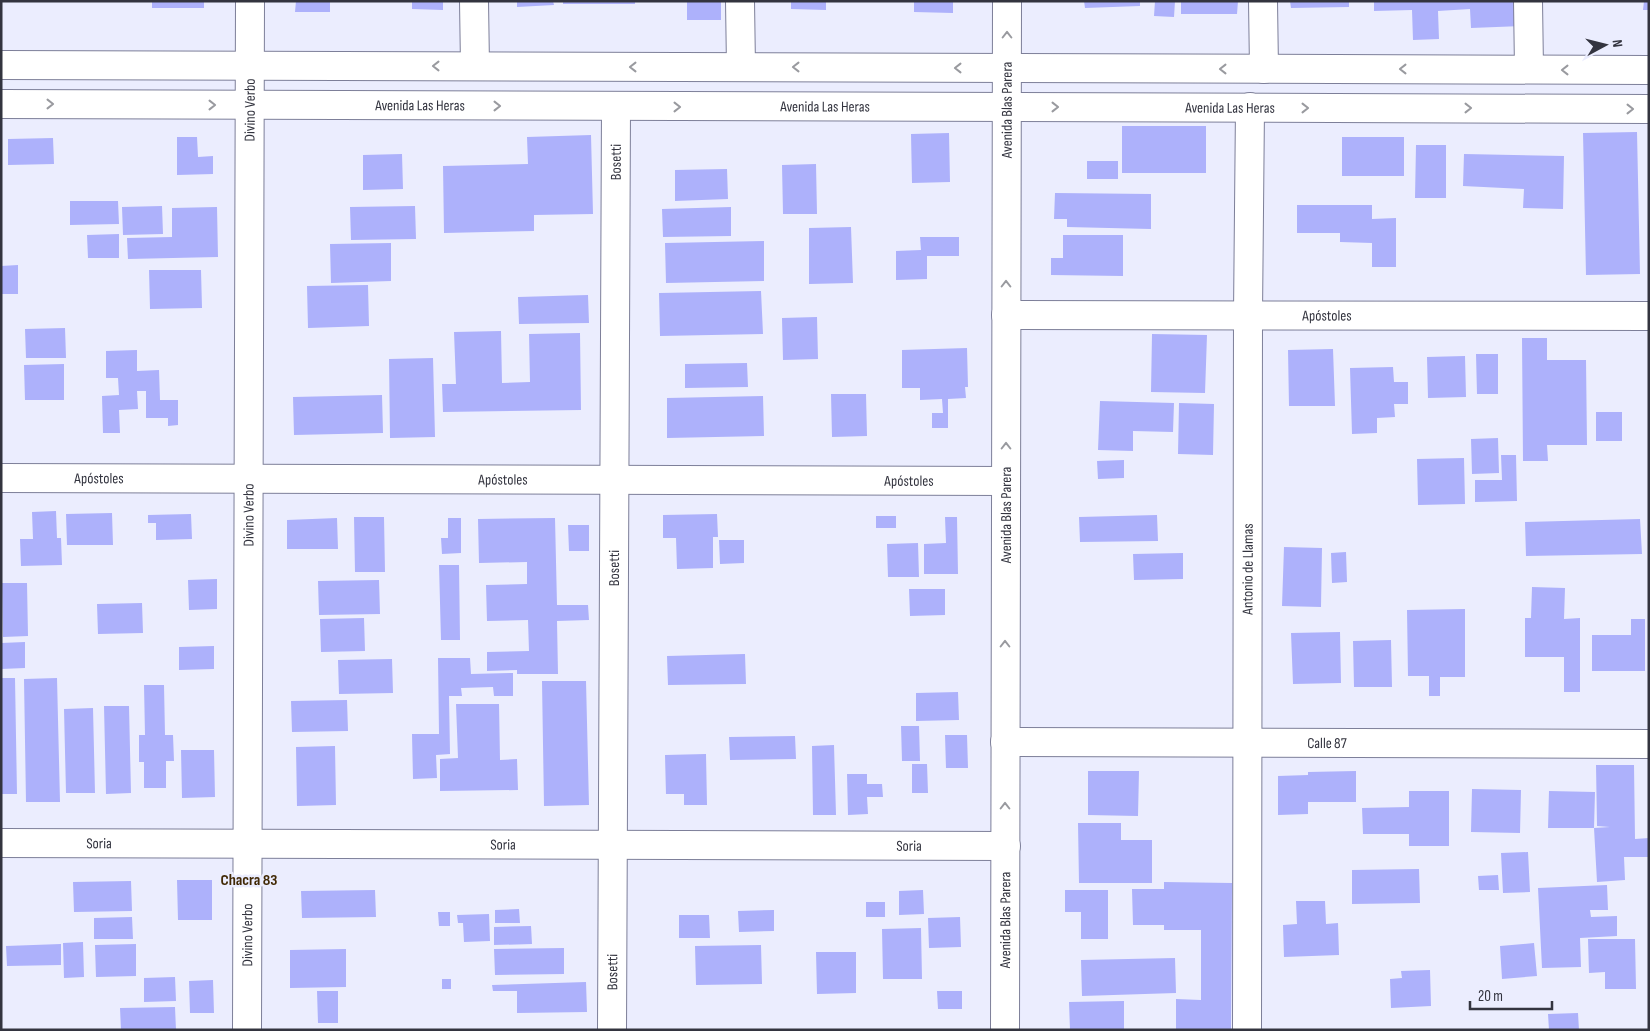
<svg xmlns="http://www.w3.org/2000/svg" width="1650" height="1031" font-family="'Sofia Sans Condensed',sans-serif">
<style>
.building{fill:#adb1fb}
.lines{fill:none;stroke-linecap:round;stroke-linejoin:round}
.minor-casing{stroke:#7d7f99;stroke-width:30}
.major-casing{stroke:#7d7f99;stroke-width:30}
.minor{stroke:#fff;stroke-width:28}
.major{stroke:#fff;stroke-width:28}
.oneway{stroke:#999a9f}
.labels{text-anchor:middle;stroke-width:5;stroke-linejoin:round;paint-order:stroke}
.street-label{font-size:15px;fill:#33343f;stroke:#ebedfe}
.neighbourhood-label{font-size:16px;font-weight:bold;fill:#412905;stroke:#ebedfe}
</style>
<rect width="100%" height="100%" fill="#ebedfe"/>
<path class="building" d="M 152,1 L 204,1 L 204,8 L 152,8 Z
M 296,1 L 330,1 L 330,12 L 295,12 Z
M 412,1 L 443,1 L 443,10 L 412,9 Z
M 517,1 L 553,1 L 554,5 L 517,7 Z
M 563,1 L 635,1 L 635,4 L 563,4 Z
M 687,1 L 721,1 L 721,20 L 687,20 Z
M 791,1 L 826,1 L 826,10 L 791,9 Z
M 914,1 L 953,1 L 953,13 L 914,12 Z
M 1084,1 L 1140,1 L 1140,6 L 1085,8 Z
M 1155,1 L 1175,1 L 1174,17 L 1154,16 Z
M 1181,1 L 1238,1 L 1237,14 L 1181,14 Z
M 1290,1 L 1349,1 L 1349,7 L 1291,8 Z
M 1374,1 L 1521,1 L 1522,26 L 1471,28 L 1470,9 L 1438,11 L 1439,39 L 1413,40 L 1412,10 L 1374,11 Z
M 1644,1 L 1649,1 L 1649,10 L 1643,10 Z
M 1122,126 L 1206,126 L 1206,173 L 1122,173 Z
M 1637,132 L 1640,274 L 1586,275 L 1583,133 Z
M 949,133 L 950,182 L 912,183 L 911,134 Z
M 591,135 L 593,214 L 534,215 L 534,231 L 444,233 L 443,166 L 528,164 L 527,137 Z
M 177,137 L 197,137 L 198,157 L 213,156 L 213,174 L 177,175 Z
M 1342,137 L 1404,137 L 1404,176 L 1342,176 Z
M 53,138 L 54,164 L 8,165 L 8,139 Z
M 1416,145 L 1446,145 L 1446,198 L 1415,198 Z
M 402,154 L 403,189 L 363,190 L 363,155 Z
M 1464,154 L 1564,156 L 1563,209 L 1523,208 L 1524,189 L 1463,186 Z
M 1087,161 L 1118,161 L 1118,179 L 1087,179 Z
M 816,164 L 817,214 L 783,214 L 782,165 Z
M 727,169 L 728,199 L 675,201 L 675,170 Z
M 1055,193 L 1151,194 L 1151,229 L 1067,227 L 1067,219 L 1054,219 Z
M 70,201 L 118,201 L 119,224 L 70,225 Z
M 1297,205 L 1372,205 L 1372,219 L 1396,218 L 1396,267 L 1372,267 L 1372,243 L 1340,242 L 1340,233 L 1297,233 Z
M 162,206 L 163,234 L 123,235 L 122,207 Z
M 415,206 L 416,239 L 351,240 L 350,207 Z
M 217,207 L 218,257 L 128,259 L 127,238 L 172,237 L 172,208 Z
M 731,207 L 731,236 L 663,237 L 662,209 Z
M 851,227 L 853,283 L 809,284 L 809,228 Z
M 119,234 L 119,258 L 88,258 L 87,235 Z
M 1063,235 L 1123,235 L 1123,276 L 1051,275 L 1051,258 L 1063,258 Z
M 920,237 L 959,237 L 959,256 L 927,256 L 927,279 L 896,280 L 896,251 L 921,250 Z
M 764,241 L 764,281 L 666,283 L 665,243 Z
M 391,243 L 391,281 L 331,283 L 330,244 Z
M 18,265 L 18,294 L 1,294 L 1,266 Z
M 149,270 L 201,270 L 202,308 L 150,309 Z
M 368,285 L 369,326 L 308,328 L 307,286 Z
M 761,291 L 763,334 L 660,336 L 659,293 Z
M 588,295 L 589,323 L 519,324 L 518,297 Z
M 817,317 L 818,359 L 783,360 L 782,318 Z
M 65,328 L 66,358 L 26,358 L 25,329 Z
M 501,331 L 502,383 L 530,382 L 529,334 L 580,333 L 581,410 L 443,412 L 442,384 L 456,384 L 454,332 Z
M 1152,334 L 1207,335 L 1205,393 L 1151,392 Z
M 1522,338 L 1547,338 L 1547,360 L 1586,360 L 1587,445 L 1547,445 L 1548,461 L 1523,461 Z
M 967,348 L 968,387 L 965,387 L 966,398 L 948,399 L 948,428 L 932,428 L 932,413 L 943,413 L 942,399 L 920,400 L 920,388 L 902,388 L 902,350 Z
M 1333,349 L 1335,406 L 1289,406 L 1288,350 Z
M 137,350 L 137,371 L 159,370 L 160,400 L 178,400 L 178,425 L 168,426 L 168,418 L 146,418 L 146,391 L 137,391 L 138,409 L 119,410 L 120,433 L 103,433 L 102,396 L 119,395 L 118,378 L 106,378 L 106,351 Z
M 1476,354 L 1498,354 L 1498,394 L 1477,394 Z
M 1465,356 L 1466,397 L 1428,398 L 1427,357 Z
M 433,358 L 435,437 L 390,438 L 389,359 Z
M 747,363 L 748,387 L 685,388 L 685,364 Z
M 64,364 L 64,400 L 25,400 L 24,365 Z
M 1393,367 L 1394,382 L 1408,382 L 1408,404 L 1394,404 L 1395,417 L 1377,418 L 1377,433 L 1352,434 L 1350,368 Z
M 831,394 L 866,394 L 867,436 L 832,437 Z
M 382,395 L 383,433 L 294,435 L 293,397 Z
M 763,396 L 764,436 L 667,438 L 667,398 Z
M 1100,401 L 1174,403 L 1173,432 L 1133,431 L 1133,451 L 1098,450 Z
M 1179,403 L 1214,404 L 1213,455 L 1178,454 Z
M 1596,412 L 1622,412 L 1622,441 L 1596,441 Z
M 1498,438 L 1499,473 L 1472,474 L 1471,439 Z
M 1501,455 L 1516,455 L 1517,501 L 1475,502 L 1475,480 L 1502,480 Z
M 1464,458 L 1465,504 L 1418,505 L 1417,459 Z
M 1124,460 L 1124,478 L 1098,479 L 1097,461 Z
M 56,511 L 57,538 L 61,538 L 62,565 L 21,566 L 20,539 L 33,539 L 32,512 Z
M 112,513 L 113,545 L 67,545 L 66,514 Z
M 191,514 L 192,539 L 156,540 L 156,523 L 148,523 L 148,515 Z
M 717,514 L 718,537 L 713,537 L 713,568 L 677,569 L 676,538 L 663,538 L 663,515 Z
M 1157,515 L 1158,541 L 1080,542 L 1079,517 Z
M 876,516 L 896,516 L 896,528 L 876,528 Z
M 354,517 L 384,517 L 385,572 L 355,572 Z
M 945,517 L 957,517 L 958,574 L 924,574 L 924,544 L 946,543 Z
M 337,518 L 338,549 L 287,549 L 287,520 Z
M 448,518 L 461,518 L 461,553 L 442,554 L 441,538 L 448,538 Z
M 555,518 L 557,605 L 588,605 L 589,620 L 557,621 L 558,674 L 517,674 L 517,670 L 487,671 L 487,652 L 529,651 L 528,620 L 487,621 L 486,585 L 527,584 L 527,562 L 479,563 L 478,519 Z
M 1640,519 L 1642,554 L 1526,556 L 1525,522 Z
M 568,525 L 589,525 L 589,551 L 569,551 Z
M 719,540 L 744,540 L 744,563 L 720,564 Z
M 918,543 L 919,577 L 888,577 L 887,544 Z
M 1284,547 L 1322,548 L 1321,607 L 1282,606 Z
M 1346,552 L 1347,582 L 1332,583 L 1331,553 Z
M 1183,553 L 1183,579 L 1134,580 L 1133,554 Z
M 439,565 L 459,565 L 460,640 L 441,640 Z
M 217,579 L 217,609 L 189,610 L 188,580 Z
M 379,580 L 380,614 L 319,615 L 318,581 Z
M 2,583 L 27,583 L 28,636 L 3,637 Z
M 1532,587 L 1565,588 L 1564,619 L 1580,618 L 1580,692 L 1564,692 L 1564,657 L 1525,657 L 1525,618 L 1531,618 Z
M 909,589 L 945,589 L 945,615 L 910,616 Z
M 142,603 L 143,633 L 98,634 L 97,604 Z
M 1465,609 L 1465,677 L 1440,677 L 1440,696 L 1429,696 L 1429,676 L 1408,676 L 1407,610 Z
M 364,618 L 365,651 L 321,652 L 320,619 Z
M 1631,619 L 1645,619 L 1645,671 L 1592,671 L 1592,635 L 1631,635 Z
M 1340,632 L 1341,683 L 1293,684 L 1291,633 Z
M 1391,640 L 1392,687 L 1354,687 L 1353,641 Z
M 25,642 L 25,668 L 1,669 L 1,643 Z
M 214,646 L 214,669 L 179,670 L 179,647 Z
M 745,654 L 746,684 L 668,685 L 667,656 Z
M 438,658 L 470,658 L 471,674 L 513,673 L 513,696 L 494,696 L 493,687 L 461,688 L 462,696 L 449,696 L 450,754 L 436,755 L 437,778 L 413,779 L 412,734 L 439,734 Z
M 392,659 L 393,693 L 339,694 L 338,660 Z
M 1,678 L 15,678 L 17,794 L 1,794 Z
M 57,678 L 60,802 L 26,802 L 24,679 Z
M 542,681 L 586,681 L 589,805 L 544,806 Z
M 144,685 L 164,685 L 165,735 L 173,735 L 174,761 L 166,761 L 166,788 L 144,788 L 144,762 L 139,762 L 139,735 L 145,735 Z
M 958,692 L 959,720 L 916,721 L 916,693 Z
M 347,700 L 348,731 L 292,732 L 291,701 Z
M 456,704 L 499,704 L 500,760 L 517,759 L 518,790 L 440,791 L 440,759 L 458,758 Z
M 104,706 L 129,706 L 131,793 L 106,794 Z
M 93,708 L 95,793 L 66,793 L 64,709 Z
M 901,726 L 919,726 L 920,761 L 902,761 Z
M 945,735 L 967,735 L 968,768 L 946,768 Z
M 795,736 L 796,759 L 730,760 L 729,737 Z
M 834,745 L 836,815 L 813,815 L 812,746 Z
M 335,746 L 336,805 L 297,806 L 296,747 Z
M 181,750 L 214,750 L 215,797 L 182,798 Z
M 706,754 L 707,805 L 684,805 L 684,794 L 666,794 L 665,755 Z
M 912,764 L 927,764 L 928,793 L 912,793 Z
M 1596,765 L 1634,765 L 1635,839 L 1649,838 L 1649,857 L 1624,857 L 1625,880 L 1597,882 L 1594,828 L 1548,828 L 1549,791 L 1595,792 L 1594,828 L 1610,827 L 1597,826 Z
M 1088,771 L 1139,771 L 1138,816 L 1088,815 Z
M 1356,771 L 1356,802 L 1308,802 L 1308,814 L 1278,815 L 1278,776 L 1308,775 L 1308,772 Z
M 847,774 L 867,774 L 867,784 L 882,784 L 883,797 L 867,797 L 868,814 L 848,815 Z
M 1472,789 L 1521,790 L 1520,833 L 1471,832 Z
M 1409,791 L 1449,791 L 1449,846 L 1409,846 L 1409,834 L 1363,834 L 1362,808 L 1409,807 Z
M 1078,823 L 1121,823 L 1121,840 L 1152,840 L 1152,883 L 1079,883 Z
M 1528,852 L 1530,892 L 1503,893 L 1501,853 Z
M 1419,869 L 1420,903 L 1352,904 L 1352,870 Z
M 1498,875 L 1499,890 L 1479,890 L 1478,876 Z
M 177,880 L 212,880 L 212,920 L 178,920 Z
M 131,881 L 132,911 L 74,912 L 73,882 Z
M 1164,882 L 1232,883 L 1231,1030 L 1176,1030 L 1176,999 L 1201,1000 L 1201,930 L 1164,930 L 1164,925 L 1133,925 L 1132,889 L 1164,889 Z
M 1607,885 L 1608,910 L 1590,910 L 1591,917 L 1617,916 L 1617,936 L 1580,938 L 1581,967 L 1542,968 L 1538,888 Z
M 375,890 L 376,917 L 302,918 L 301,891 Z
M 923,890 L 924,914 L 899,915 L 899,891 Z
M 1065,890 L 1108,890 L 1108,939 L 1081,939 L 1081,912 L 1065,912 Z
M 1296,901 L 1325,901 L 1326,924 L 1338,923 L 1339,955 L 1284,957 L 1283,925 L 1297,924 Z
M 866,902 L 885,902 L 885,917 L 866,917 Z
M 519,909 L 520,923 L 495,923 L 495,910 Z
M 774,910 L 774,931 L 739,932 L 738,911 Z
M 438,912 L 450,912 L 450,926 L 439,926 Z
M 489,914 L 490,941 L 464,942 L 463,923 L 458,923 L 457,915 Z
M 679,915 L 709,915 L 710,938 L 679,938 Z
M 132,917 L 133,939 L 94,939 L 94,918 Z
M 960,917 L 961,947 L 929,948 L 928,918 Z
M 531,926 L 532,944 L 494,945 L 494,927 Z
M 921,928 L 922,979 L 883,979 L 882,929 Z
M 1588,939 L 1635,939 L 1636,989 L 1605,989 L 1605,972 L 1589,973 Z
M 83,942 L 84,977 L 64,978 L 63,943 Z
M 1534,943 L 1537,976 L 1502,979 L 1500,946 Z
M 61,944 L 61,965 L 7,966 L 6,946 Z
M 136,944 L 136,976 L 96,977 L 95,945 Z
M 761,945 L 762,984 L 696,985 L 695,946 Z
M 564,948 L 564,974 L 495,975 L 494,949 Z
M 346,949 L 346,987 L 290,988 L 290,950 Z
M 816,952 L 856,952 L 856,993 L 817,994 Z
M 1175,958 L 1176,993 L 1082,996 L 1081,960 Z
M 1430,970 L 1431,1006 L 1391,1008 L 1390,979 L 1402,978 L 1401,971 Z
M 175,977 L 176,1001 L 144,1002 L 144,978 Z
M 442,979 L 451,979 L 451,989 L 442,989 Z
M 213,980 L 214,1013 L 190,1013 L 189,981 Z
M 586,982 L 587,1012 L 517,1013 L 517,991 L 493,991 L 492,985 Z
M 317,991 L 338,991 L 338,1023 L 318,1023 Z
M 937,991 L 962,991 L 962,1009 L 938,1009 Z
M 1124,1001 L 1124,1030 L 1070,1030 L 1069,1002 Z
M 175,1007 L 176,1030 L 121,1030 L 120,1008 Z
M 1578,1013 L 1579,1030 L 1549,1030 L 1548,1014 Z"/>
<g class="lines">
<defs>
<g id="minor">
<path d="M 474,1 L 475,66"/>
<path d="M 740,1 L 741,67"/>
<path d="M 1263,1 L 1264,69"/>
<path d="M 1528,1 L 1529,69"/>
<path id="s1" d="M 1006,315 L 1649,316"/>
<path id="s2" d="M 1,478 L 1006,481"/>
<path id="s3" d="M 1005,742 L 1649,744"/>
<path id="s4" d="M 1,843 L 1006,846"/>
<path id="s5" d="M 247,1030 L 250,1"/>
<path id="s6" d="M 612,1030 L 616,107"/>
<path id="s7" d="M 1247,1030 L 1248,314 L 1250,107"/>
</g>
<g id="major">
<path d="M 1,65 L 1649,70"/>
<path id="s8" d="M 1,104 L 1649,109"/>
<path id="s9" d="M 1005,1030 L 1007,1"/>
</g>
</defs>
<use href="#minor" class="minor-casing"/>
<use href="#major" class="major-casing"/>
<use href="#minor" class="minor"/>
<use href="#major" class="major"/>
</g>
<defs><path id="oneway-chevron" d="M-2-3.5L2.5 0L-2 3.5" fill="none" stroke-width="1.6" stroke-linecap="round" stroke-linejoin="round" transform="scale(1.25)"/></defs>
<g class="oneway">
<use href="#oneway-chevron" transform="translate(1007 35) rotate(-90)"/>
<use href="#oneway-chevron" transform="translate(436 66) rotate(-180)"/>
<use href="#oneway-chevron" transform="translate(633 67) rotate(-180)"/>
<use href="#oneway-chevron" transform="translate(796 67) rotate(-180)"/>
<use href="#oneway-chevron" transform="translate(958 68) rotate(-180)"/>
<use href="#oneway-chevron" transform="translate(1223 69) rotate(-180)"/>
<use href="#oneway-chevron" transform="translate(1403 69) rotate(-180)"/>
<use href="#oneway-chevron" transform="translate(1565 70) rotate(-180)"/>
<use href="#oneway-chevron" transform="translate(50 104)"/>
<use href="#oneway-chevron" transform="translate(212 105)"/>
<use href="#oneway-chevron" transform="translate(497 106)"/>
<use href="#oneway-chevron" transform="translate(677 107)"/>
<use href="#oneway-chevron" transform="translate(1055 107)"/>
<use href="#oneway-chevron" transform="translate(1305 108)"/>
<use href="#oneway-chevron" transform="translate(1468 108)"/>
<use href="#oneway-chevron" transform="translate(1630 109)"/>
<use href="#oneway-chevron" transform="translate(1006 284) rotate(-90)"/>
<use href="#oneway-chevron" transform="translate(1006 446) rotate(-90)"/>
<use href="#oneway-chevron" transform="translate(1005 644) rotate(-90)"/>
<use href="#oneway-chevron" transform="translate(1005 806) rotate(-90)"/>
</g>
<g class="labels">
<g class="street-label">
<text dy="5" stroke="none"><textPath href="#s8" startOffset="419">Avenida Las Heras</textPath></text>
<text dy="5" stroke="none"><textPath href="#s8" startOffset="824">Avenida Las Heras</textPath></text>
<text dy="5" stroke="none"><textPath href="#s8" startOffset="1229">Avenida Las Heras</textPath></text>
<text dy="5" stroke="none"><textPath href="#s5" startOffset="920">Divino Verbo</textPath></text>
<text dy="5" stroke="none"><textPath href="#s9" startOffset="920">Avenida Blas Parera</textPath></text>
<text dy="5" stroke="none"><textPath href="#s6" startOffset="868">Bosetti</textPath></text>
<text dy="5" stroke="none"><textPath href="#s1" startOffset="321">Apóstoles</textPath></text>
<text dy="5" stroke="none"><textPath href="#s2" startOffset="98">Apóstoles</textPath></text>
<text dy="5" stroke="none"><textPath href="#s2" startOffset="502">Apóstoles</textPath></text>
<text dy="5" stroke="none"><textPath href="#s2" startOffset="908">Apóstoles</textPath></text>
<text dy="5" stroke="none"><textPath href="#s5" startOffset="515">Divino Verbo</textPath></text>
<text dy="5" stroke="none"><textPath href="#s9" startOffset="515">Avenida Blas Parera</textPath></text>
<text dy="5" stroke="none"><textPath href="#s6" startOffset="462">Bosetti</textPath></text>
<text dy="5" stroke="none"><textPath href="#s7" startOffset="461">Antonio de Llamas</textPath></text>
<text dy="5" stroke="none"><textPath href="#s3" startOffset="322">Calle 87</textPath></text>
<text dy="5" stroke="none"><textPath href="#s4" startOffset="98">Soria</textPath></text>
<text dy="5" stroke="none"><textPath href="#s4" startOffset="502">Soria</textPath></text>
<text dy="5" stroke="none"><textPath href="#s4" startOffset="908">Soria</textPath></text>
<text dy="5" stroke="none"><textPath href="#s9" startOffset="110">Avenida Blas Parera</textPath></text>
<text dy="5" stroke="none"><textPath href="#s5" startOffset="95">Divino Verbo</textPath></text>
<text dy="5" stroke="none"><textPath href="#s6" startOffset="58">Bosetti</textPath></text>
</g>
<g class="neighbourhood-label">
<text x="249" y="885">Chacra 83</text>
</g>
</g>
<rect width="1650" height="1031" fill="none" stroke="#33343f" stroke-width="5"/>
<g transform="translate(1605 45) rotate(83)" stroke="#ebedfe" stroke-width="4" paint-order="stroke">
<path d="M0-4L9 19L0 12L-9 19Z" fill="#33343f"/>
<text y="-8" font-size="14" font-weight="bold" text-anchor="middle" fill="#33343f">N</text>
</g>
<path d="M1470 1001v8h82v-8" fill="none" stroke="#33343f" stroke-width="2.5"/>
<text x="1478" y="1001" font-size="15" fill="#33343f" stroke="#ebedfe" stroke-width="4" paint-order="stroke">20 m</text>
</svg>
